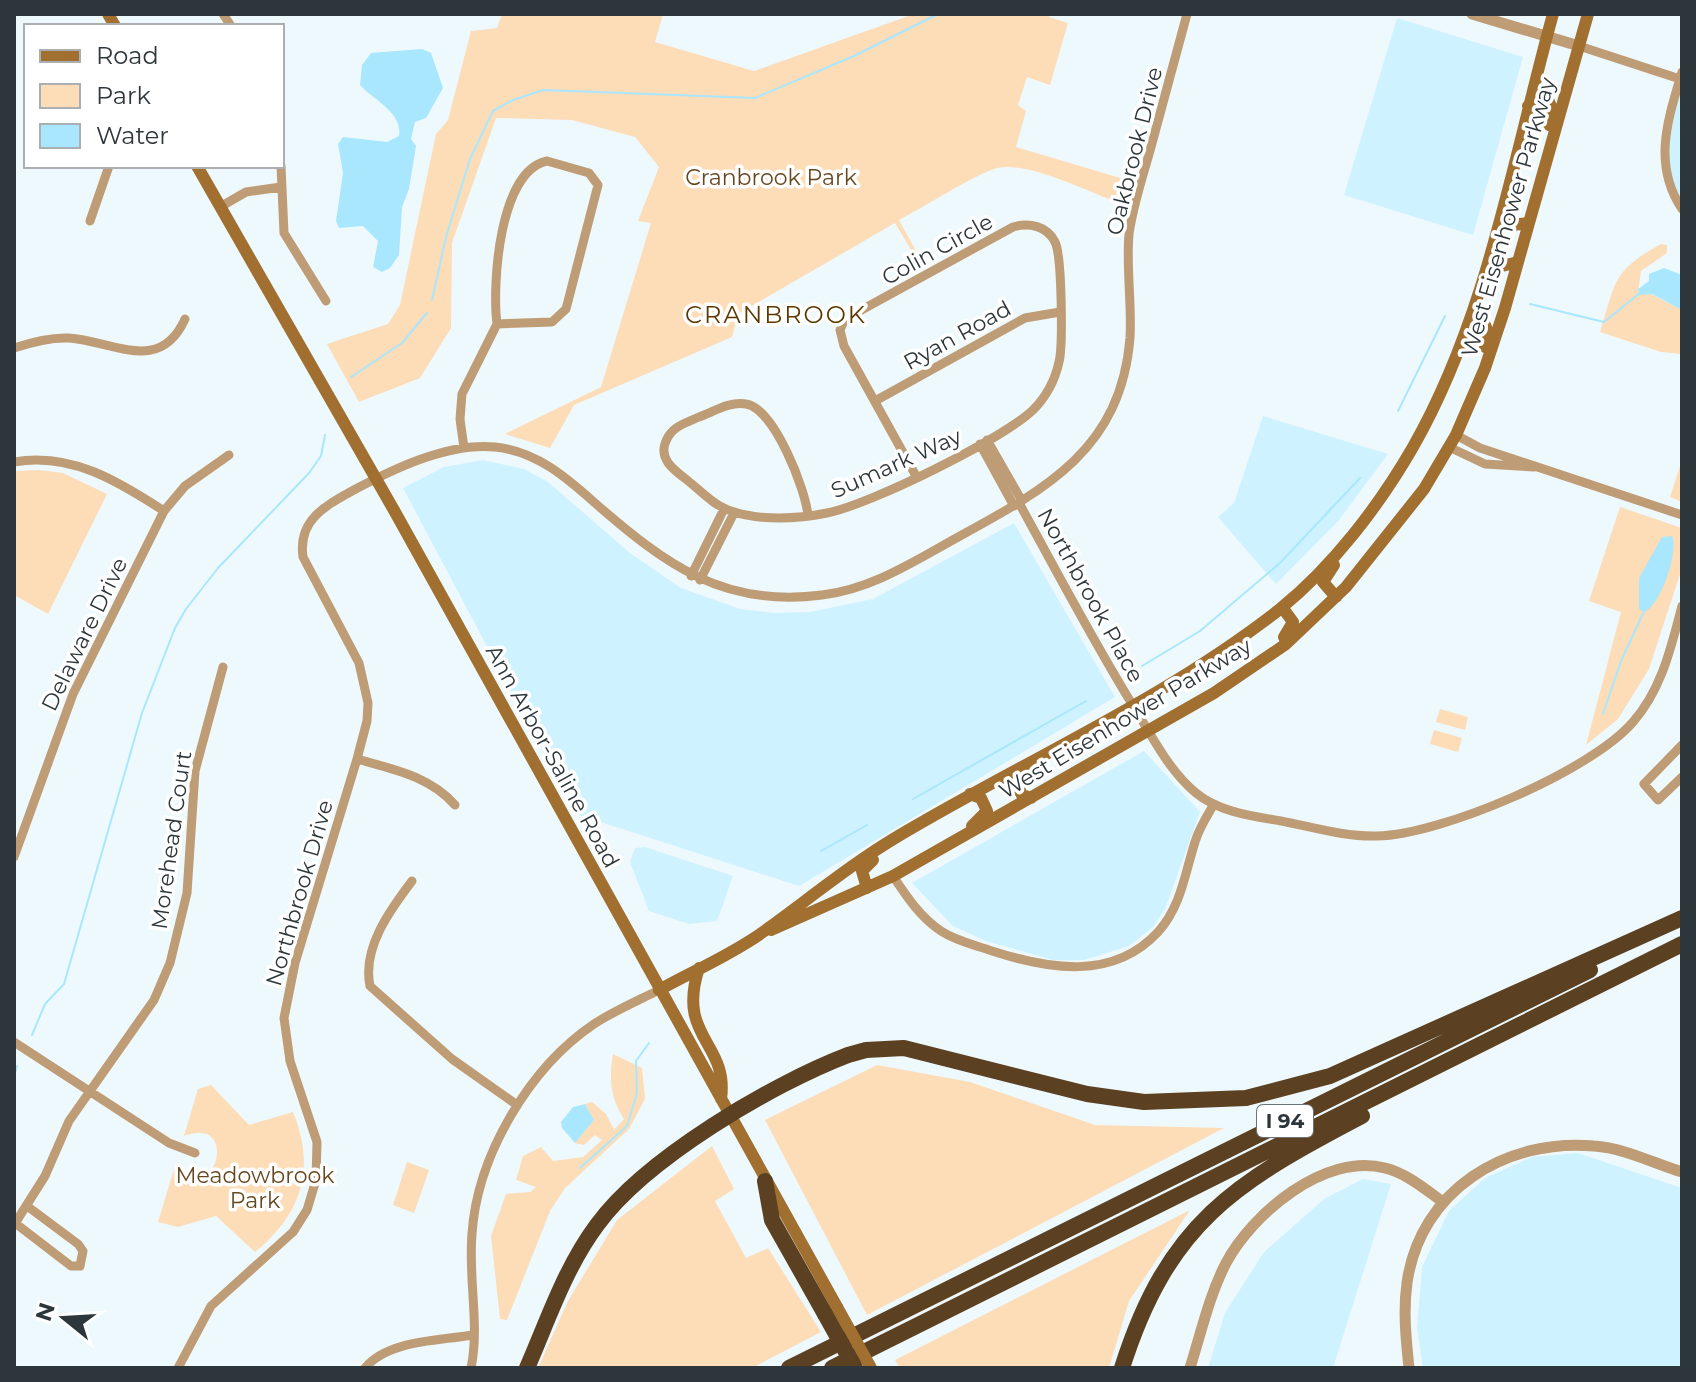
<svg xmlns="http://www.w3.org/2000/svg" width="1696" height="1382" font-family="Montserrat,sans-serif">
<style>
.built{fill:#cef2ff}
.green{fill:#fddcb8}
.water{fill:#a8e7fd}
.lines{fill:none;stroke-linecap:round;stroke-linejoin:round}
.stream{stroke:#a8e7fd;stroke-width:2}
.minor{stroke:#be9c76;stroke-width:9}
.tertiary{stroke:#be9c76;stroke-width:11}
.secondary{stroke:#a17031;stroke-width:12}
.motorway{stroke:#5b4121;stroke-width:16}
.secondary-bridge{stroke:#a17031;stroke-width:12}
.motorway-bridge{stroke:#5b4121;stroke-width:16}
.labels{text-anchor:middle;stroke-width:7;stroke-linejoin:round;paint-order:stroke}
.shield{fill:#fff;stroke:#6c7376;stroke-width:2}
.shield-label{font-size:20px;font-weight:bold;fill:#2d373b}
.street-label{font-size:22px;fill:#2d373b;stroke:#fff}
.park-label{font-size:22px;fill:#67471f;stroke:#fff}
.neighbourhood-label{font-size:24px;letter-spacing:2px;fill:#5b3802;stroke:#fff}
</style>
<rect width="100%" height="100%" fill="#eef9fd"/>
<path class="built" d="M 1397,18 L 1523,57 L 1473,235 L 1344,195 Z
M 1682,72 L 1682,209 L 1665,167 Z
M 1263,416 L 1388,454 L 1339,520 L 1276,584 L 1218,517 L 1234,503 Z
M 483,460 L 524,469 L 548,482 L 630,553 L 681,588 L 740,609 L 775,613 L 810,612 L 873,599 L 1014,523 L 1115,697 L 799,886 L 576,814 L 403,488 L 444,467 Z
M 1144,751 L 1200,812 L 1165,909 L 1153,927 L 1129,946 L 1084,960 L 1053,960 L 986,941 L 953,926 L 912,883 Z
M 645,847 L 733,876 L 717,921 L 689,924 L 649,911 L 630,862 L 635,848 Z
M 1578,1153 L 1682,1188 L 1682,1368 L 1423,1368 L 1417,1328 L 1422,1267 L 1449,1211 L 1485,1178 L 1532,1157 Z
M 1363,1179 L 1391,1184 L 1333,1368 L 1208,1368 L 1225,1313 L 1264,1252 L 1324,1199 Z"/>
<path class="green" d="M 502,14 L 663,14 L 655,42 L 754,71 L 914,14 L 1049,14 L 1049,17 L 1068,23 L 1050,85 L 1027,77 L 1018,105 L 1026,111 L 1016,147 L 1127,180 L 1121,203 C 1088,193 1031,161 997,168 C 979,172 919,210 899,220 L 925,267 L 922,268 L 895,223 L 738,314 L 732,337 L 574,405 L 550,448 L 505,434 L 601,387 L 651,223 L 638,221 L 659,167 L 635,137 L 572,120 L 496,118 L 452,243 L 451,328 L 420,378 L 359,402 L 327,344 L 388,324 L 400,305 L 436,134 L 448,120 L 471,31 L 497,28 Z
M 1661,244 L 1667,245 L 1667,253 L 1641,271 L 1638,292 L 1651,294 L 1682,310 L 1682,354 L 1661,352 L 1600,332 C 1616,281 1612,271 1661,244 Z
M 1682,460 L 1682,502 L 1670,497 Z
M 38,470 L 63,473 L 107,494 L 48,614 L 14,595 L 14,471 Z
M 1620,507 L 1682,528 L 1682,568 L 1649,669 L 1618,719 L 1586,745 L 1621,612 L 1589,601 Z
M 1440,709 L 1468,717 L 1465,730 L 1436,722 Z
M 1434,730 L 1462,738 L 1458,752 L 1430,744 Z
M 613,1054 L 642,1068 L 645,1099 L 629,1129 L 565,1188 L 550,1211 L 507,1320 L 500,1319 L 491,1236 L 506,1194 L 530,1192 L 536,1187 L 516,1180 L 523,1156 L 541,1147 L 553,1161 L 583,1157 L 602,1140 L 595,1135 L 584,1145 L 575,1143 L 594,1120 L 585,1104 L 592,1102 L 606,1114 L 614,1130 L 624,1119 C 610,1098 609,1079 613,1054 Z
M 877,1065 L 970,1082 L 1095,1125 L 1224,1128 L 867,1315 L 765,1120 Z
M 211,1085 L 249,1125 L 293,1112 C 316,1168 302,1214 255,1252 L 216,1216 L 178,1227 L 158,1222 L 175,1166 C 212,1217 243,1113 184,1136 L 198,1089 Z
M 712,1146 L 734,1189 L 715,1201 L 746,1258 L 768,1248 L 821,1332 L 752,1368 L 538,1368 L 568,1301 L 617,1220 Z
M 407,1162 L 429,1170 L 414,1213 L 393,1205 Z
M 1190,1210 L 1129,1301 L 1109,1368 L 900,1368 L 895,1360 Z"/>
<path class="water" d="M 422,49 L 431,53 L 443,88 L 426,118 L 415,122 L 411,139 L 416,146 L 409,189 L 402,207 L 399,255 L 390,268 L 382,272 L 373,267 L 378,241 L 363,226 L 339,228 L 336,221 L 343,173 L 338,144 L 343,137 L 387,142 L 399,136 C 403,112 373,100 360,85 L 362,65 L 371,53 Z
M 1664,268 L 1682,275 L 1682,310 L 1652,294 L 1639,295 L 1638,289 L 1649,281 L 1649,274 Z
M 1672,536 C 1679,551 1660,607 1644,612 L 1639,609 L 1639,578 L 1662,537 Z
M 585,1104 L 594,1120 L 575,1143 L 562,1128 L 561,1122 L 573,1107 Z"/>
<g class="lines">
<path class="stream" d="M 432,300 L 446,237 L 470,159 L 493,111 L 513,100 L 543,90 L 755,98 L 854,56 L 938,14
M 1530,304 L 1604,322 L 1640,293
M 351,377 L 402,343 L 427,313
M 1398,411 L 1445,316
M 1142,666 L 1200,631 L 1280,563 L 1360,478
M 1603,714 L 1621,661 L 1644,611
M 913,799 L 1086,701
M 821,851 L 867,825
M 32,1035 L 45,1004 L 64,984 L 142,713 L 175,628 L 186,609 L 218,568 L 309,473 L 321,456 L 325,435
M 14,1077 L 17,1066
M 580,1168 L 627,1126 L 637,1093 L 636,1061 L 649,1043"/>
<path class="minor" d="M 223,14 L 231,26
M 1579,46 L 1680,79
M 1682,72 C 1668,119 1652,164 1682,209
M 547,161 L 589,173 L 598,185 L 566,309 L 552,322 L 497,324 C 492,285 499,171 547,161 Z
M 281,166 L 284,233 L 326,301
M 220,207 L 246,192 L 281,187
M 90,221 L 109,166
M 14,348 C 32,342 50,337 69,338 C 113,341 160,375 185,319
M 875,401 L 1025,318 L 1060,312
M 1456,435 L 1480,448 L 1682,515
M 987,440 L 1022,501
M 980,444 L 1014,506
M 1449,447 L 1485,464 L 1534,467
M 464,448 L 460,419 L 462,394 L 497,324
M 14,462 C 71,452 118,481 164,511
M 1019,503 C 1056,570 1092,639 1132,704 C 1151,734 1168,770 1196,793 C 1219,812 1252,816 1281,821 C 1312,827 1345,837 1377,836 C 1441,835 1591,771 1633,722 C 1662,689 1671,647 1682,606
M 808,516 C 806,490 774,408 746,404 C 730,401 713,412 699,417 C 686,423 672,426 666,441 C 658,459 674,470 687,480 C 700,490 714,506 731,511 C 760,521 798,519 827,513 C 871,504 1001,440 1033,410 C 1046,397 1055,380 1059,362 C 1063,346 1062,255 1055,242 C 1047,226 1029,222 1013,227 L 845,319 L 840,330 L 844,346 L 916,476
M 691,576 L 724,509
M 700,580 L 734,513
M 1682,745 L 1644,784 L 1658,800 L 1682,777
M 357,759 C 392,769 430,776 455,805
M 14,857 L 73,694 L 164,511 L 185,486 L 229,455
M 893,876 C 907,897 920,917 941,931 C 956,941 975,945 992,951 C 1048,969 1113,981 1158,932 C 1181,907 1185,873 1195,842 C 1199,828 1207,816 1214,804
M 412,881 C 390,910 362,948 370,986 L 452,1059 L 517,1105
M 14,1042 L 169,1143 L 195,1153
M 15,1223 L 71,1266 L 80,1266 L 83,1251 L 78,1244 L 27,1206
M 14,1225 L 45,1176 L 69,1121 L 154,1000 L 170,963 L 187,893 L 195,771 L 223,667
M 178,1368 L 211,1306 L 293,1232 L 307,1210 L 316,1180 L 317,1142 L 290,1061 L 284,1018 L 295,963 L 357,759 L 367,721 L 368,703 L 359,663 L 303,557 C 298,521 323,507 352,491 C 391,470 448,442 495,447 C 536,451 566,477 595,503 C 665,564 723,608 822,595 C 873,589 916,560 960,536 C 1048,488 1121,448 1130,338 C 1132,303 1126,268 1129,234 C 1133,205 1143,176 1151,147 C 1163,103 1175,58 1187,14
M 365,1368 C 388,1340 439,1341 472,1335
M 471,1368 C 480,1326 468,1278 472,1234 C 477,1156 529,1068 594,1024 C 614,1011 637,1001 659,990"/>
<path class="tertiary" d="M 1472,14 L 1579,46
M 1190,1368 C 1201,1333 1209,1296 1226,1263 C 1252,1214 1325,1152 1385,1168 C 1406,1173 1425,1189 1443,1202
M 1409,1368 C 1406,1339 1403,1311 1407,1283 C 1420,1190 1506,1138 1594,1146 C 1624,1148 1653,1163 1682,1172"/>
<path class="secondary" d="M 108,14 L 115,26
M 1528,106 L 1539,99 L 1549,102 L 1553,111 L 1549,125
M 197,166 L 395,512 L 837,1307
M 1509,205 L 1506,216 L 1512,225 L 1529,223
M 1484,279 L 1494,268 L 1518,262
M 1467,329 L 1477,322 L 1485,325 L 1489,335 L 1485,347
M 1334,565 L 1323,582 L 1336,597
M 1282,607 L 1293,622 L 1284,637
M 970,794 L 981,798 L 987,811 L 972,826
M 1031,798 L 1022,795 L 1018,787 L 1021,775 L 1032,769
M 867,888 L 862,871 L 873,860
M 771,930 L 893,876 L 1214,693 L 1286,644 L 1346,587 L 1424,489 L 1456,435 L 1485,368 L 1505,308 L 1588,14
M 699,968 C 676,1038 729,1042 721,1099
M 659,990 C 693,971 731,955 763,932 C 809,899 851,864 900,835 C 1026,760 1164,700 1280,609 C 1333,566 1379,506 1413,447 C 1488,316 1513,158 1553,14"/>
<path class="motorway" d="M 765,1181 L 772,1220 L 825,1314
M 527,1368 C 548,1320 565,1268 597,1225 C 645,1159 772,1084 848,1055 L 866,1050 L 904,1048 L 1087,1094 L 1144,1102 L 1246,1098 L 1330,1076 L 1682,918
M 789,1368 L 1590,970
M 832,1368 L 1682,944
M 1122,1368 C 1168,1223 1234,1183 1362,1116"/>
<path class="secondary-bridge" d="M 837,1307 L 871,1368"/>
<path class="motorway-bridge" d="M 825,1314 L 855,1368"/>
</g>
<g class="labels">
<rect class="shield" x="1257" y="1105" width="56" height="32" rx="6"/>
<g class="shield-label">
<text x="1285" y="1128">I 94</text>
</g>
<g class="street-label">
<text transform="translate(1134 151) rotate(-76)" y="8">Oakbrook Drive</text>
<text transform="translate(1508 217) rotate(-74)" y="8">West Eisenhower Parkway</text>
<text transform="translate(937 249) rotate(-29)" y="8">Colin Circle</text>
<text transform="translate(957 335) rotate(-29)" y="8">Ryan Road</text>
<text transform="translate(896 463) rotate(-24)" y="8">Sumark Way</text>
<text transform="translate(1091 595) rotate(61)" y="8">Northbrook Place</text>
<text transform="translate(84 634) rotate(-64)" y="8">Delaware Drive</text>
<text transform="translate(1125 718) rotate(-31)" y="8">West Eisenhower Parkway</text>
<text transform="translate(553 756) rotate(61)" y="8">Ann Arbor-Saline Road</text>
<text transform="translate(171 840) rotate(-82)" y="8">Morehead Court</text>
<text transform="translate(299 893) rotate(-74)" y="8">Northbrook Drive</text>
</g>
<g class="park-label">
<text x="771" y="185">Cranbrook Park</text>
<text x="255" y="1183">Meadowbrook<tspan x="255" dy="25">Park</tspan></text>
</g>
<g class="neighbourhood-label">
<text x="776" y="323">CRANBROOK</text>
</g>
</g>
<rect width="1696" height="1382" fill="none" stroke="#2d373b" stroke-width="32"/>
<rect x="24" y="24" width="260" height="144" fill="#ffffff" stroke="#abafb1" stroke-width="2"/>
<rect x="40" y="50" width="40" height="12" fill="#a17031" stroke="#abafb1" stroke-width="2"/>
<text x="96" y="64" font-size="24" fill="#2d373b">Road</text>
<rect x="40" y="84" width="40" height="24" fill="#fddcb8" stroke="#abafb1" stroke-width="2"/>
<text x="96" y="104" font-size="24" fill="#2d373b">Park</text>
<rect x="40" y="124" width="40" height="24" fill="#a8e7fd" stroke="#abafb1" stroke-width="2"/>
<text x="96" y="144" font-size="24" fill="#2d373b">Water</text>
<g transform="translate(64 1318) rotate(288)" stroke="#ffffff" stroke-width="6" paint-order="stroke">
<path d="M0-6L14 30L0 20L-14 30Z" fill="#2d373b"/>
<text y="-12" font-size="22" font-weight="bold" text-anchor="middle" fill="#2d373b">N</text>
</g>
</svg>
